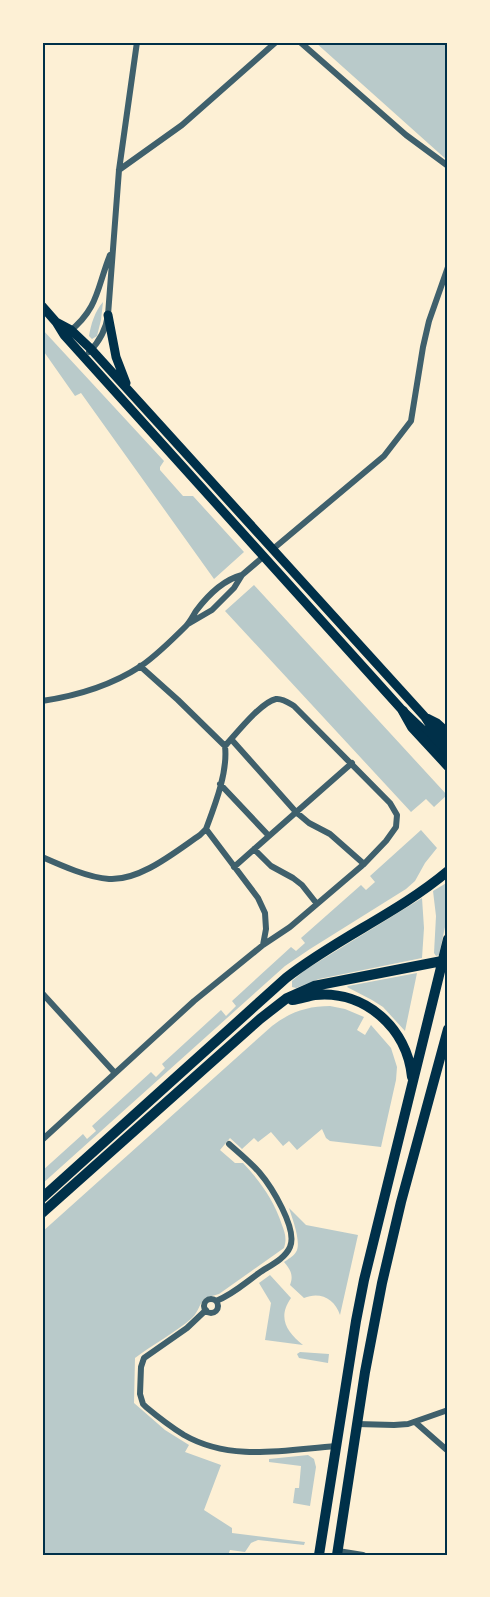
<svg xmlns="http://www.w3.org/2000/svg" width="490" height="1597" font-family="'Varela Round',sans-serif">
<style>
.green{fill:#b9caca}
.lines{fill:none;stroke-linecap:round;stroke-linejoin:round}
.minor{stroke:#3f606c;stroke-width:6}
.secondary{stroke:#003049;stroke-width:9}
.primary{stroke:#003049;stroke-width:10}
.neatline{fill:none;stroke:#003049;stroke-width:2}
</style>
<rect width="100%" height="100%" fill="#fdf0d5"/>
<path class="green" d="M 316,42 L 448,42 L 448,161 L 315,42 Z
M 103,302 L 101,320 L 97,336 L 92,339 L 89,336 C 91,324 95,311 103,302 Z
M 42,329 L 164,461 L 160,467 L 160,470 L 183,496 L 193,496 L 244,552 L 214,579 L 81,393 L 75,396 L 42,349 Z
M 254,585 L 447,795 L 434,807 L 426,799 L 411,812 L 225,611 Z
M 421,830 L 437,848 L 425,863 L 415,881 L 406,889 L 310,949 L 285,966 L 42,1184 L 42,1171 L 83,1134 L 87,1139 L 96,1131 L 92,1126 L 151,1072 L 156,1077 L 165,1068 L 162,1064 L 221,1010 L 226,1016 L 236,1006 L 232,1001 L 291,947 L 296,951 L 305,943 L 301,938 L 361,885 L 366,890 L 375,882 L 370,876 Z
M 448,882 L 448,913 L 439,955 L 436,956 L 434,953 L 436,916 L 433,891 Z
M 422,898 L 424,928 L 422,958 L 319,979 L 296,988 L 292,987 L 292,981 L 305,970 Z
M 417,973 L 405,1031 L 383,1007 L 372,1000 L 347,987 L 348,986 Z
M 330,1006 L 345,1009 L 364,1017 L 357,1030 L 365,1035 L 371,1025 L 391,1048 L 397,1067 L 396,1080 L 381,1147 L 330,1141 L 326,1138 L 322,1129 L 297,1150 L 289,1141 L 283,1146 L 271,1132 L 258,1142 L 254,1138 L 242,1149 L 230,1138 L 220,1150 L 235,1163 L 243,1163 C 260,1181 274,1200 282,1225 C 285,1233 287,1239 284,1248 L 219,1294 L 205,1298 C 199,1304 199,1311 192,1318 C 175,1333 153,1344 135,1358 L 134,1403 L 165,1430 L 189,1445 L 185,1452 L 221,1465 L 204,1510 L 232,1528 L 232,1533 L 305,1542 L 304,1545 L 258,1540 L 251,1543 L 245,1552 L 230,1550 L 228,1555 L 42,1555 L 42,1232 L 272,1026 C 290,1012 308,1006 330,1006 Z
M 289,1208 L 306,1225 L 358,1235 L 340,1315 C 335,1299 320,1291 304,1298 L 290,1285 C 294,1275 290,1269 284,1262 C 288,1259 293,1257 296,1252 C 302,1243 292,1218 289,1208 Z
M 270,1275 L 291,1298 C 277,1318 287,1332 303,1345 L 265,1340 L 271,1303 L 259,1283 Z
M 300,1352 L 329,1354 L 328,1363 L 299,1358 L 297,1354 Z
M 308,1455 L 314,1459 L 316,1467 L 310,1506 L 293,1503 L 295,1488 L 299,1488 L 301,1466 L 269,1462 L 269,1459 Z"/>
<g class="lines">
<path class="minor" d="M 300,42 L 406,135 L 448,166
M 119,170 L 182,125 L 276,42
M 69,332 C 99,308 97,287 110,255
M 89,352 C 100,341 106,330 108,315 L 119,170 L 137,42
M 273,549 L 384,456 L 411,421 L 423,347 L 429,321 L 448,267
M 188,624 L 212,610 L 234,588 L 242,575 L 263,557
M 140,666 L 178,700 L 225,746 C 228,772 215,805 206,829 L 258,898 L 265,913 L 266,929 L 263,945
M 42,701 C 76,696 112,685 141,666 C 157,655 172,640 186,626 C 190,622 193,616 196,611 C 208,595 223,580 242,575
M 231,739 L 296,812 L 309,823 L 330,834 L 364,864
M 220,784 L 269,836
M 254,849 L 271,866 L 293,878 L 302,885 L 317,904
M 42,857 C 60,865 89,878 109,879 C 140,881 175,852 200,835 L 206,829
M 234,867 L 352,763
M 42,993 L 115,1073
M 42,1140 L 194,1001 L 263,945 L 290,927 L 364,864 L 386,841 L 396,827 L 397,815 L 390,803 L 294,706 C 289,703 282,698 276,699 C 261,702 236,734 225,746
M204 1306a7 7 0 1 1 14 0a7 7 0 1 1-14 0Z
M 216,1301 C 232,1295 245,1283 259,1273 C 269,1266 285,1259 290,1247 C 298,1229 271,1186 259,1172 C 250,1162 239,1153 229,1144
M 206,1310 L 187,1328 L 144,1358 L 141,1367 L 140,1394 L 143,1404 L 146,1407 C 158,1417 171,1427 184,1435 C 231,1462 284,1450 336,1446
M 415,1422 L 448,1451
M 357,1424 L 394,1425 L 408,1424 L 448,1410
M 338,1551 L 363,1555"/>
<path class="secondary" d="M 42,306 L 56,322 L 64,335 L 403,711 L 448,754
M 108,315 L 116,357 L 126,383
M 56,322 L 71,330 L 91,349 L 425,717 L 432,728 L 448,742
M 427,718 L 437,723 L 448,733"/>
<path class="primary" d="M 403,711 L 412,727 L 448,766
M 292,1000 C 300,999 308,996 315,995 C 365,990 407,1028 412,1077
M 42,1198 L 286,978 C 337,938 398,913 448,871
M 42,1213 L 260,1019 L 287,998 L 314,986 L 447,960
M 319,1555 L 356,1321 L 364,1280 L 448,939
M 337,1555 L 365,1372 L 382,1283 L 401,1202 L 448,1029"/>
</g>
<rect width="490" height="1597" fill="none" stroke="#fdf0d5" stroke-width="87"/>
<rect x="44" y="44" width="402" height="1510" class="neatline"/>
</svg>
